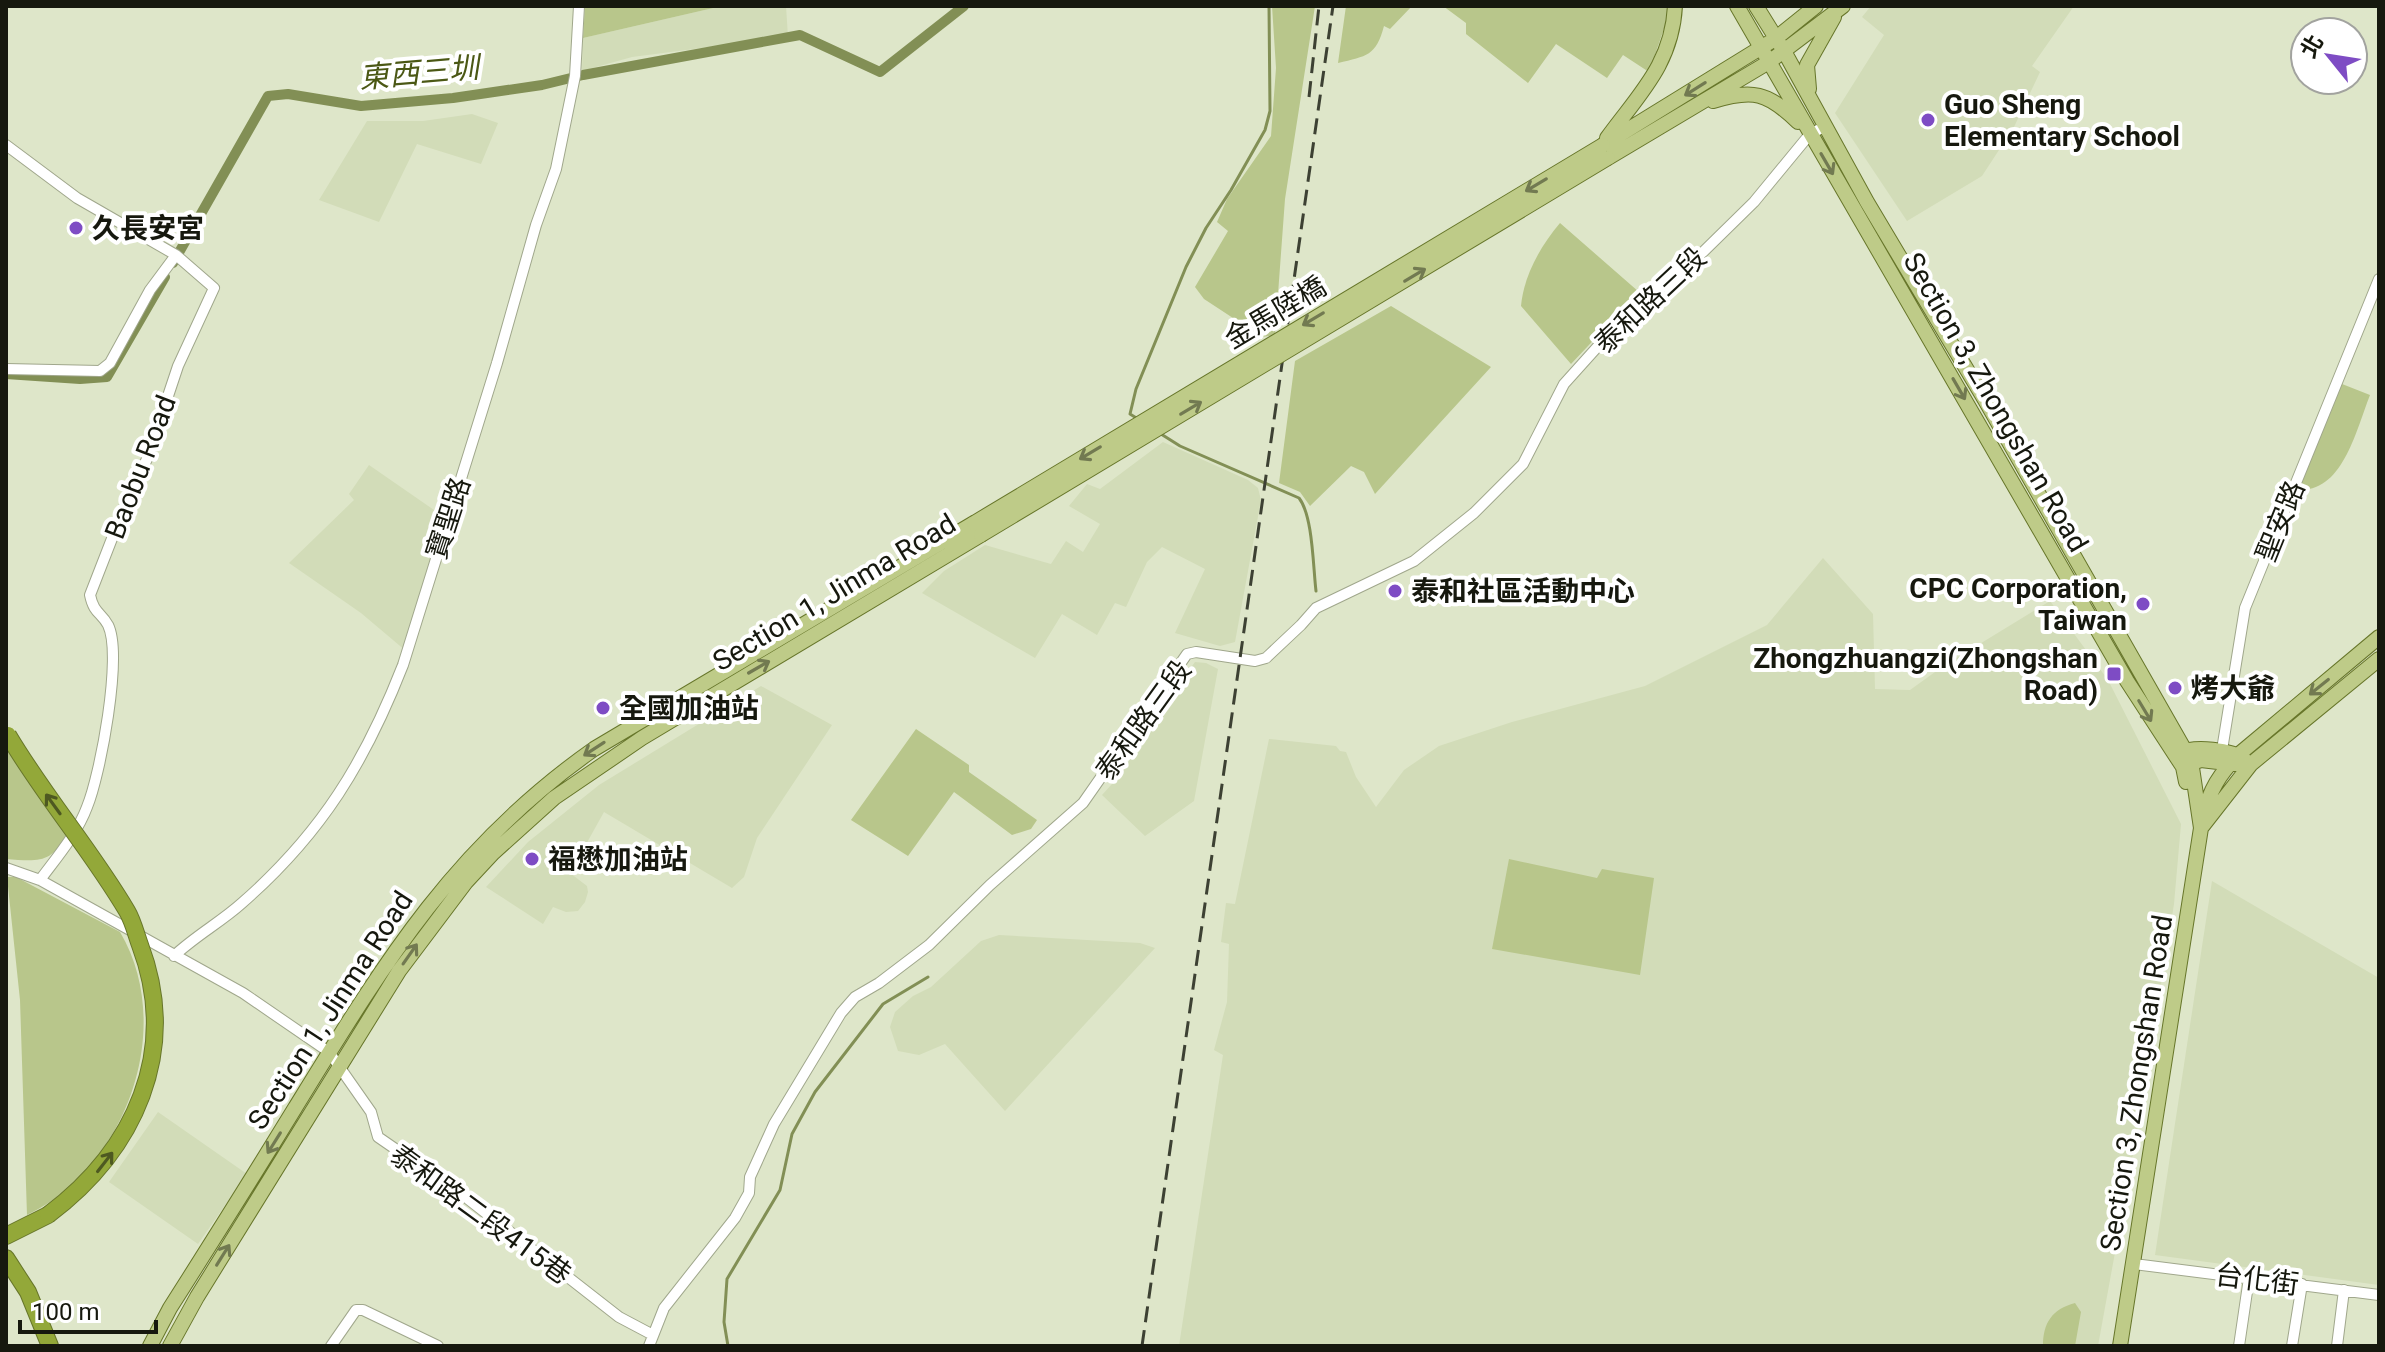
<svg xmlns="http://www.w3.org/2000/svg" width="2385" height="1352" font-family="Roboto,'Noto Sans TC',sans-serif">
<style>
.built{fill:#d2dcb8}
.green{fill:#b8c68b}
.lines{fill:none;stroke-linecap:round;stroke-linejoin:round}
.stream{stroke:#828f55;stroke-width:3}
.canal{stroke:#828f55;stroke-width:10}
.minor-casing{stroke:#a0a78c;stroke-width:12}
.major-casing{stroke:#67762a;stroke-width:16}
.highway-casing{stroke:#67762a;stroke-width:18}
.minor{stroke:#fff;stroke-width:10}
.major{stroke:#becb88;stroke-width:14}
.highway{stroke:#93a839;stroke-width:16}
.rail{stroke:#3d4133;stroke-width:3;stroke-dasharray:16 8;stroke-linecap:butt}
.major-bridge-casing{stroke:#67762a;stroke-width:16;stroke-linecap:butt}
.highway-bridge-casing{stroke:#67762a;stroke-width:18;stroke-linecap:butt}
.major-bridge{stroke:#becb88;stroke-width:14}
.highway-bridge{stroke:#93a839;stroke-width:16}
.oneway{stroke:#727a51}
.oneway2{stroke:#4e5921}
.poi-dot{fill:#7e4cc4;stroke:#fff;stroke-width:3}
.labels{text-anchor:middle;stroke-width:8;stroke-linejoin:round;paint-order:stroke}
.poi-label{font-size:28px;font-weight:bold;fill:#16180e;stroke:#fff;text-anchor:start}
.street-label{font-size:28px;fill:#16180e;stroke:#fff}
.water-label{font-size:30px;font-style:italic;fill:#4b5815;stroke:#fff}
</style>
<rect width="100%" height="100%" fill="#dee6c9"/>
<path class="built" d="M 722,6 L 786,6 L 788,37 L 632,57 L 582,71 L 583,38 Z
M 1871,6 L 2074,6 L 2032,66 L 2040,72 L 2014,127 L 1982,176 L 1907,221 L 1835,113 L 1884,35 L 1862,17 Z
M 472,114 L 498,123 L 481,164 L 417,144 L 379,222 L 319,200 L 367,121 L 423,121 Z
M 1163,442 L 1248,480 L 1258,488 L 1261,500 L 1235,642 L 1220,646 L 1175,633 L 1205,569 L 1162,547 L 1147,562 L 1126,607 L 1115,603 L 1097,635 L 1062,614 L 1035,658 L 922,593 L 944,571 L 985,545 L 1051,564 L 1066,541 L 1083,552 L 1100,524 L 1069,506 L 1087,484 L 1100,489 Z
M 369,465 L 447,519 L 406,651 L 361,613 L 289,563 L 354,500 L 349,494 Z
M 1823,558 L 1873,614 L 1875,689 L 1910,690 L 1942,667 L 2050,601 L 2108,680 L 2181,824 L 2174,904 L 2138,1126 L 2098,1346 L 1179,1346 L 1223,1055 L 1214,1050 L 1227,1002 L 1229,944 L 1221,942 L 1226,903 L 1235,904 L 1269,739 L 1336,746 L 1340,751 L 1346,752 L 1356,777 L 1376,807 L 1404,770 L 1439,746 L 1512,722 L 1645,686 L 1767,625 Z
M 1195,662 L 1206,663 L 1218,669 L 1194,801 L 1145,836 L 1102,795 L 1122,773 L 1154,718 Z
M 761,686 L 832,725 L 757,838 L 744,877 L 732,888 L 604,812 L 570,873 L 587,886 L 588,892 L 585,902 L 578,911 L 566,912 L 553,907 L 543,924 L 486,887 L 528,842 L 599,785 Z
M 2212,881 L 2379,978 L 2379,1285 L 2155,1255 Z
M 999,935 L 1140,943 L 1155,948 L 1005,1111 L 945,1044 L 919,1055 L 898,1051 L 890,1027 L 895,1012 L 913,996 L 931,987 L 981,941 Z
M 158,1112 L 247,1174 L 198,1244 L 109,1182 Z"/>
<path class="green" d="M 585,6 L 722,6 L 583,38 Z
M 1272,6 L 1315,6 L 1285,199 L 1275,335 L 1262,337 L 1204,299 L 1195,287 L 1228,231 L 1217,222 L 1227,199 L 1271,136 L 1276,68 Z
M 1346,6 L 1412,6 L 1390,29 L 1384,26 C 1376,56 1367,56 1338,63 Z
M 1443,6 L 1668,6 L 1667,20 L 1649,72 L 1623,55 L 1607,78 L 1556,44 L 1528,83 L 1466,34 L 1466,23 Z
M 1560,223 L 1639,292 L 1571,364 L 1521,306 C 1524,275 1540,247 1560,223 Z
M 1391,306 L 1491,367 L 1375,494 L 1364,472 L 1351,466 L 1310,506 L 1300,492 L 1279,483 L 1295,361 Z
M 2337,382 L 2370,395 C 2356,430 2342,498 2293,489 Z
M 916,729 L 969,765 L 969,772 L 1037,820 L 1031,829 L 1012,835 L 954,792 L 908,856 L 851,820 Z
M 6,747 L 66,834 C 52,865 35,861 6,859 Z
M 1509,859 L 1597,878 L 1602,869 L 1654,878 L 1640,975 L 1492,949 Z
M 7,877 L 16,877 L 120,932 C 177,1028 125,1169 27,1215 L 20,1000 Z
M 2075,1303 L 2081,1312 L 2075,1346 L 2043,1346 C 2043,1323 2052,1309 2075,1303 Z"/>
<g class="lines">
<path class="stream" d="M 1138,419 L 1130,414 L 1136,389 L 1186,267 L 1206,228 L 1231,190 L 1265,130 L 1270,111 L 1269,6
M 1161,434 L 1180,446 L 1299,498 C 1313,516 1313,567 1316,591
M 728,1346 L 724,1322 L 727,1279 L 780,1190 L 792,1134 L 815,1092 L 883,1004 L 928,977"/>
<path class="canal" d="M 173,263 L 268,96 L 288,94 L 361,106 L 453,98 L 542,85 L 583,75 L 800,35 L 880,72 L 964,6
M 6,374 L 80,379 L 107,377 L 165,277"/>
<defs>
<path id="minor" d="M 6,145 L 77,198 L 176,255 L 214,288 L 178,366 L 147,459 L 127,500 L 90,595 C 94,614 101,612 108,625 C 123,655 100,776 87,807 C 77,834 57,857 40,880
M 6,369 L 100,371 L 110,363 L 150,290 L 176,255
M 2221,756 L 2245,608 L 2379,279
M 6,868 L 40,880 L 243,993 L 329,1052 L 371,1112 L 378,1137 L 468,1199 L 619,1317 L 653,1335
M 174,956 C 195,936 221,922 242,903 C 322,833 365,762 403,665 L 497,363 L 536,225 L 556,169 L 575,76 L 579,6
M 2134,1264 L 2379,1295
M 331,1346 L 356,1310 L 363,1310 L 438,1346
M 649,1346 L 664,1308 L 735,1218 L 749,1193 L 750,1177 L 774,1124 L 841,1013 L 855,997 L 879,983 L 929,945 L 990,885 L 1083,803 L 1187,654 L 1196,652 L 1255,661 L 1266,658 L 1301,625 L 1316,608 L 1414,561 L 1474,513 L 1523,464 L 1564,384 L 1627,314 L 1703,252 L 1754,202 L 1810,134 L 1826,126
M 2239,1346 L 2249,1278
M 2292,1346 L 2302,1284
M 2337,1346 L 2344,1290"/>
<path id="major" d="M 1737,6 L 2127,681 L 2183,767 L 2186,782
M 1756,6 L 1784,51 L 1867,202 L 1985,400 L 2191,761 L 2201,828 L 2120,1346
M 1809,89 L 1807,65 L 1834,17
M 1713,101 C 1753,89 1767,92 1798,122
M 1607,138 C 1639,94 1672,64 1675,6
M 1603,145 L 1775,39 L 1816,6
M 1608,158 L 1769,62 L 1843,6
M 2180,753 C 2195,745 2231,750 2244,759
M 2185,765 L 2201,760 L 2235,764
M 2204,816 C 2209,790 2220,774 2238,755 L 2379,637
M 2201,828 L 2251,764 L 2379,659
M 150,1346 L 170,1308 C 212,1242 254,1175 295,1108 C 383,965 453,848 594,749 L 974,523
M 170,1346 L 197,1297 L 399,971 L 466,882 L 493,853 L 554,798 L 642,738 L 981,535"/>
<path id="highway" d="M 6,1236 L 48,1215
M 6,1258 L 28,1292 L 50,1346"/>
</defs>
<use href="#minor" class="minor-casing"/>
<use href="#major" class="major-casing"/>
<use href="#highway" class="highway-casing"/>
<use href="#minor" class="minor"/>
<use href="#major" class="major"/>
<use href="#highway" class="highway"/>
<path class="rail" d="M 1309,97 L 1319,6
M 1142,1346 L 1333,6"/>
<defs>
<path id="major-bridge" d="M 974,523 L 1603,145
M 981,535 L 1608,158"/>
<path id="highway-bridge" d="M 8,735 C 44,796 91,850 127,911 C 133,921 136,934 140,945 C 180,1051 135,1150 48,1215"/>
</defs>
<use href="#major-bridge" class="major-bridge-casing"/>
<use href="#highway-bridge" class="highway-bridge-casing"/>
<use href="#major-bridge" class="major-bridge"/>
<use href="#highway-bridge" class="highway-bridge"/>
</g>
<defs><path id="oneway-shaft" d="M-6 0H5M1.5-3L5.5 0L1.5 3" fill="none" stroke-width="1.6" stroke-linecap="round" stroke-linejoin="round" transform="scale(2)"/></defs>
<g class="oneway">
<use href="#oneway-shaft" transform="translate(1695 89) rotate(148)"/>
<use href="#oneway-shaft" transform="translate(1827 164) rotate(60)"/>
<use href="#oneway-shaft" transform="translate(1536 185) rotate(149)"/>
<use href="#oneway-shaft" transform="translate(1415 275) rotate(-31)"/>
<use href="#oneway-shaft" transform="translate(1313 319) rotate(149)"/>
<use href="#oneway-shaft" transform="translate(1959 389) rotate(60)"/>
<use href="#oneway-shaft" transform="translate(1191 408) rotate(-31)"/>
<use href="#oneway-shaft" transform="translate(1090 453) rotate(149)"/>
<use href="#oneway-shaft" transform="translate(759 667) rotate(-30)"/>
<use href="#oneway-shaft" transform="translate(2319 687) rotate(141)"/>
<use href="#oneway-shaft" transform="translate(2145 711) rotate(59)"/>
<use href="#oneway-shaft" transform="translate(594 749) rotate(147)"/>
<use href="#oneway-shaft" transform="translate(410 954) rotate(-55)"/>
<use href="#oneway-shaft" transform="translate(274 1143) rotate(122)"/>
<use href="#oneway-shaft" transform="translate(223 1255) rotate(-58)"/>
</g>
<g class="oneway2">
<use href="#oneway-shaft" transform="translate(53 804) rotate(-126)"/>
<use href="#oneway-shaft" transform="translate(105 1162) rotate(-52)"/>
</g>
<g class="poi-dot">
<circle cx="1928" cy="120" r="8"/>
<circle cx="76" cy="228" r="8"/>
<circle cx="1395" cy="591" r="8"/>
<circle cx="2143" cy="604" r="8"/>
<rect x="2106" y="666" width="16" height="16" rx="4"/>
<circle cx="2175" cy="688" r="8"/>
<circle cx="603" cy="708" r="8"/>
<circle cx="532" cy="859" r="8"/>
</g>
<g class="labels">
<g class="poi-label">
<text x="1944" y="114">Guo Sheng<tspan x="1944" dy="32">Elementary School</tspan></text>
<text x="92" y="238">久長安宮</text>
<text x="2127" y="598" text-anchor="end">CPC Corporation,<tspan x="2127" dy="32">Taiwan</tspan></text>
<text x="1411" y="601">泰和社區活動中心</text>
<text x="2098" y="668" text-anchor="end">Zhongzhuangzi(Zhongshan<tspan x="2098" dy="32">Road)</tspan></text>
<text x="2191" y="698">烤大爺</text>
<text x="619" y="718">全國加油站</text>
<text x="548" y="869">福懋加油站</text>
</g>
<g class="street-label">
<text transform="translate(1650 300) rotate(-43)" y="10">泰和路三段</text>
<text transform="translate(1275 312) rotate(-31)" y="10">金馬陸橋</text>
<text transform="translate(1996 402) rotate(60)" y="10">Section 3, Zhongshan Road</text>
<text transform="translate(140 467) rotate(-69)" y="10">Baobu Road</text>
<text transform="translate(448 518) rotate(-72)" y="10">寶聖路</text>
<text transform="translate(2280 521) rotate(-68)" y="10">聖安路</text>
<text transform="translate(834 592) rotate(-31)" y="10">Section 1, Jinma Road</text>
<text transform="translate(1143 720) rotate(-54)" y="10">泰和路三段</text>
<text transform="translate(330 1010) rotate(-57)" y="10">Section 1, Jinma Road</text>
<text transform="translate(2136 1083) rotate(-81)" y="10">Section 3, Zhongshan Road</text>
<text transform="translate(481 1214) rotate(36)" y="10">泰和路二段415巷</text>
<text transform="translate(2257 1279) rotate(7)" y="10">台化街</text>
</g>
<g class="water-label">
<text transform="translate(419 73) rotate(-5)" y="10">東西三圳</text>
</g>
</g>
<rect width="2385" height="1352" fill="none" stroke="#16180e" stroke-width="16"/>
<g transform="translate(2329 56) rotate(300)"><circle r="38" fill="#ffffff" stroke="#a2a39f" stroke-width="2"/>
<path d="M0-6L14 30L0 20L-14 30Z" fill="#7e4cc4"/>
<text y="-12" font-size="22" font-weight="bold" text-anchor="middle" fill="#16180e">北</text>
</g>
<path d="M20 1320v12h136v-12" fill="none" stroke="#16180e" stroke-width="4"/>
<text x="32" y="1320" font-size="24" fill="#16180e" stroke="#ffffff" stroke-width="6" paint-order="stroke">100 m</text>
</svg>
